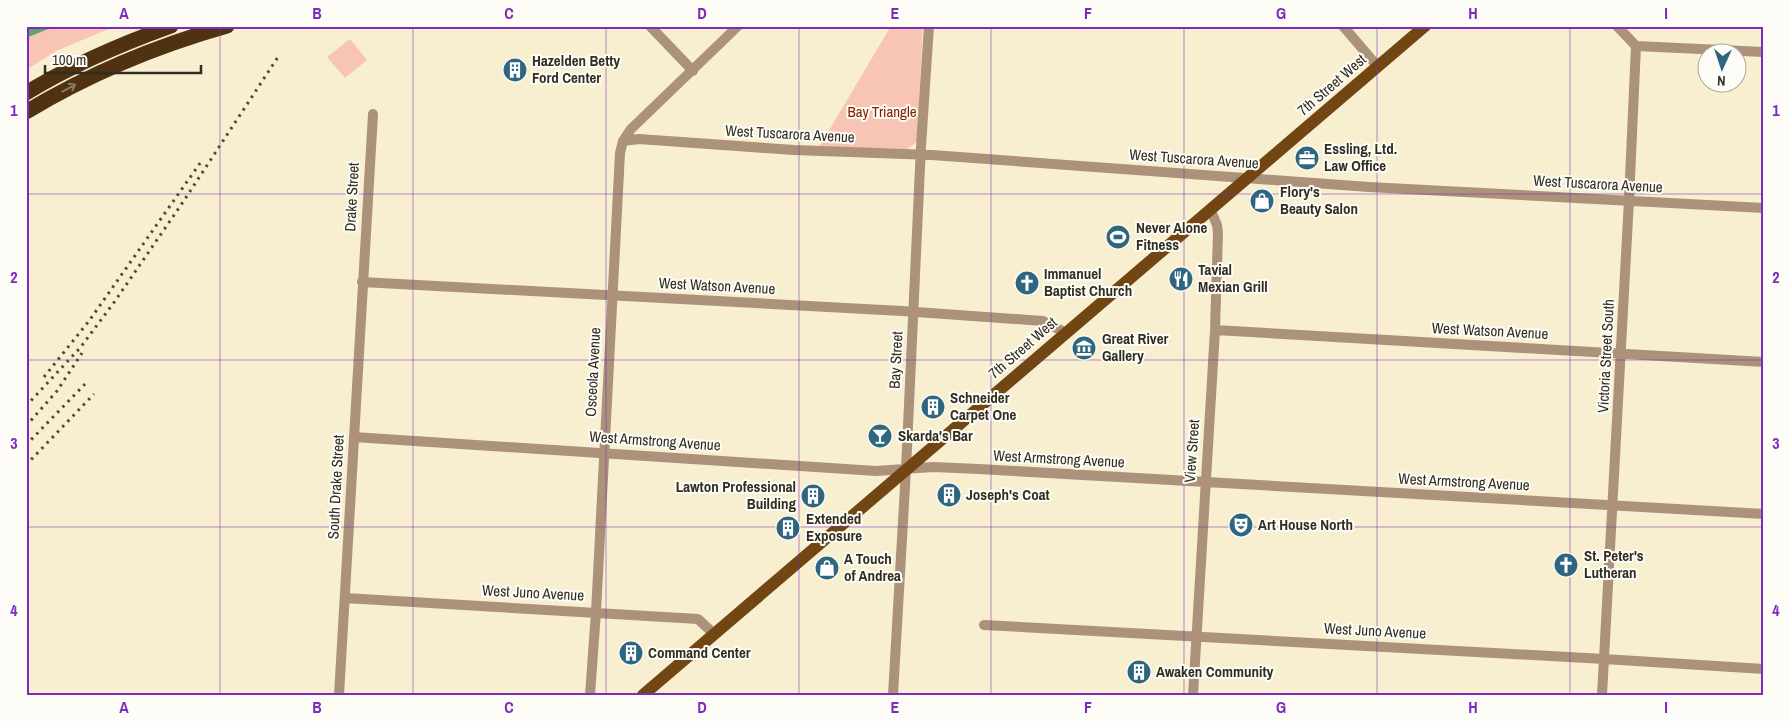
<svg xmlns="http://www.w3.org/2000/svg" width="1790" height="721" font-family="'Archivo Narrow',sans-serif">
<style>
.green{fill:#f8c5b5}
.water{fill:#63a26d}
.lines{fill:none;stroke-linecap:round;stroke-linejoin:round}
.minor{stroke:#ac927a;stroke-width:10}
.major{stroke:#714612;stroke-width:12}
.highway{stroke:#4e3212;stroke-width:15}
.rail{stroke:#4d4a3b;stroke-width:3;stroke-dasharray:2.5 5;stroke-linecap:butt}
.oneway{stroke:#8c7962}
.grid{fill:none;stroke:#7b2cbf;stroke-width:1;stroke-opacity:0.55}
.labels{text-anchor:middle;stroke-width:4;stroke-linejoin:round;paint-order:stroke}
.poi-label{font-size:15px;font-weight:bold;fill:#302d21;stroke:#fefcf6;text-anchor:start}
.street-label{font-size:15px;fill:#302d21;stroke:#fefcf6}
.park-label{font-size:15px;fill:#802400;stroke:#fefcf6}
.neatline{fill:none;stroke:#7b2cbf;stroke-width:2}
.grid-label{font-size:16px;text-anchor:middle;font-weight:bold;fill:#7b2cbf}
</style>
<rect width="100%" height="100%" fill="#f8efd1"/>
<path class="green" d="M 56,26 L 116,26 L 56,51 L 26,70 L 26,38 Z
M 891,26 L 923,26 L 917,141 L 912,146 L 907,149 L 819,147 Z
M 350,39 L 367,60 L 345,78 L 327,57 Z"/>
<path class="water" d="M 26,26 L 56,26 L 26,38 Z"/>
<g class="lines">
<path class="minor" d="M 650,26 L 693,71
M 1343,26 L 1378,67
M 1636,46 L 1764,52
M 623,141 L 639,139 L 794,150 L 932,155 L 1369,187 L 1764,208
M 362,282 L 902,311 L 1043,321 L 1066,333
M 1215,330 L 1764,362
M 354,437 L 876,471 L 933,467 L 979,469 L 1764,514
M 345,598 L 698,619 L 714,634
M 984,625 L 1604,659 L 1764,669
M 339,695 L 373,114
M 590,695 L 596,612 L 620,153 L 623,141 L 631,129 L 738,26
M 893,695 L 906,469 L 921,146 L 929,26
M 1193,695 L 1215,330 L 1218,233 L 1217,225 L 1211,211
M 1602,695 L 1629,200 L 1636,46 L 1617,26"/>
<path class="major" d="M 643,695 L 1425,26"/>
<path class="highway" d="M 26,93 C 72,65 121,44 171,26
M 26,112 C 89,74 156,46 227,26"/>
<path class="rail" d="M 44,377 L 89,321 L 203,159
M 26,406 L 80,348 L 115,301 L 183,202 L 278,57
M 26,426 L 57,391 L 82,353
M 26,445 L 85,384
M 26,465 L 94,394"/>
</g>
<defs><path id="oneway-shaft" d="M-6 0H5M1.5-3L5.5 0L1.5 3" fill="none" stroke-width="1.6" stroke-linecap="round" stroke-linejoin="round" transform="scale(1.25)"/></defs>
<use class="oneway" href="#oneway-shaft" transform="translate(69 88) rotate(-28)"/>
<path class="grid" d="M 220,26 L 220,695M 413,26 L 413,695M 606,26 L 606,695M 799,26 L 799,695M 991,26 L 991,695M 1184,26 L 1184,695M 1377,26 L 1377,695M 1570,26 L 1570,695M 26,194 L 1764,194M 26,360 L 1764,360M 26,527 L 1764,527"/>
<defs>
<symbol id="building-disc" viewBox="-11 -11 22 22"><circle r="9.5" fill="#2e6680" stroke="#fefcf6"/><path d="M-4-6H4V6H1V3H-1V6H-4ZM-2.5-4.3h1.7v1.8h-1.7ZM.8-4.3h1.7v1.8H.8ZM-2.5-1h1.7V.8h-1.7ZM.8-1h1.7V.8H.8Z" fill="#fff"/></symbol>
<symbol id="office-disc" viewBox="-11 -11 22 22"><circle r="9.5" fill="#2e6680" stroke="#fefcf6"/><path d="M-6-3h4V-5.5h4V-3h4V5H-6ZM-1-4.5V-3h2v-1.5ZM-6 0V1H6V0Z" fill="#fff"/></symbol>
<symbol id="shop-disc" viewBox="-11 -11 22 22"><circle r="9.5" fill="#2e6680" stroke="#fefcf6"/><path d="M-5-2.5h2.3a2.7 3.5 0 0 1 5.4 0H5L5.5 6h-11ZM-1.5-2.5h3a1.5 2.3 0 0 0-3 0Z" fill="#fff"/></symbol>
<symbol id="stadium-disc" viewBox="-11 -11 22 22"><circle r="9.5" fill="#2e6680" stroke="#fefcf6"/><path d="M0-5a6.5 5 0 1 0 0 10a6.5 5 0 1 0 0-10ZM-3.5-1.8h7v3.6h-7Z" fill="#fff"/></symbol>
<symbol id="restaurant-disc" viewBox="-11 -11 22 22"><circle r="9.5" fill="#2e6680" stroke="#fefcf6"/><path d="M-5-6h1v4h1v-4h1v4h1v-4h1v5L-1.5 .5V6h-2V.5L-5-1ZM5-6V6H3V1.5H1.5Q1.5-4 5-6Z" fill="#fff"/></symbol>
<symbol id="church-disc" viewBox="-11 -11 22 22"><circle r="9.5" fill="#2e6680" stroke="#fefcf6"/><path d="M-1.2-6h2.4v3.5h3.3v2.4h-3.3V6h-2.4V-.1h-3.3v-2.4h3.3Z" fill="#fff"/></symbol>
<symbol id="museum-disc" viewBox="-11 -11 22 22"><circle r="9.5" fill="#2e6680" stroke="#fefcf6"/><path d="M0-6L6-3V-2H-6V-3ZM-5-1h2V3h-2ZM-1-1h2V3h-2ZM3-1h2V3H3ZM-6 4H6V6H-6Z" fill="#fff"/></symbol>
<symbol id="bar-disc" viewBox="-11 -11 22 22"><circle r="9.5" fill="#2e6680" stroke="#fefcf6"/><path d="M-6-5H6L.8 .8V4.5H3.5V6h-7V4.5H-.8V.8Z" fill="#fff"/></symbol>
<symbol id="theatre-disc" viewBox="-11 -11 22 22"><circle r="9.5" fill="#2e6680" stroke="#fefcf6"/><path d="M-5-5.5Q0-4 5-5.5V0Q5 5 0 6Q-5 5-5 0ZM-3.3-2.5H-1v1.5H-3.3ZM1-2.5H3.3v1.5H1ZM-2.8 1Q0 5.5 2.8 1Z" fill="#fff"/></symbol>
</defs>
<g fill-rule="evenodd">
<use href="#building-disc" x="501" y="56" width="28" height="28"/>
<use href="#office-disc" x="1293" y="144" width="28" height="28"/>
<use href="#shop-disc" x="1248" y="187" width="28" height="28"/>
<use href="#stadium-disc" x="1104" y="223" width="28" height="28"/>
<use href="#restaurant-disc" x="1167" y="265" width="28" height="28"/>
<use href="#church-disc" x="1013" y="269" width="28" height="28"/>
<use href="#museum-disc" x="1070" y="334" width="28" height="28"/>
<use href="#building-disc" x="919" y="393" width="28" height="28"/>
<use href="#bar-disc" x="866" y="422" width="28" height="28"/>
<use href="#building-disc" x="935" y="481" width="28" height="28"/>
<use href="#building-disc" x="799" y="482" width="28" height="28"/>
<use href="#theatre-disc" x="1227" y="511" width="28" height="28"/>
<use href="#building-disc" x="774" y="514" width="28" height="28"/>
<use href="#church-disc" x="1552" y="551" width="28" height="28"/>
<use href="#shop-disc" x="813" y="554" width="28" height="28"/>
<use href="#building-disc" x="617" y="639" width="28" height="28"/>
<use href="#building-disc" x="1125" y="658" width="28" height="28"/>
</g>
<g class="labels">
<g class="poi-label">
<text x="532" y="66">Hazelden Betty<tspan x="532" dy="17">Ford Center</tspan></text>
<text x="1324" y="154">Essling, Ltd.<tspan x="1324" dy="17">Law Office</tspan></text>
<text x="1280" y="197">Flory's<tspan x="1280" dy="17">Beauty Salon</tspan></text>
<text x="1136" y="233">Never Alone<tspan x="1136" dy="17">Fitness</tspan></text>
<text x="1198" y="275">Tavial<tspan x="1198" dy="17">Mexian Grill</tspan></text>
<text x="1044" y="279">Immanuel<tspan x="1044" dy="17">Baptist Church</tspan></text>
<text x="1102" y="344">Great River<tspan x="1102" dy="17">Gallery</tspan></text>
<text x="950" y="403">Schneider<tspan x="950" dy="17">Carpet One</tspan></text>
<text x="898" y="441">Skarda's Bar</text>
<text x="796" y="492" text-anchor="end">Lawton Professional<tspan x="796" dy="17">Building</tspan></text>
<text x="966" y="500">Joseph's Coat</text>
<text x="806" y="524">Extended<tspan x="806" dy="17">Exposure</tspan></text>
<text x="1258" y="530">Art House North</text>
<text x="1584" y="561">St. Peter's<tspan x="1584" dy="17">Lutheran</tspan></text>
<text x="844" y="564">A Touch<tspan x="844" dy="17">of Andrea</tspan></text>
<text x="648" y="658">Command Center</text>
<text x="1156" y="677">Awaken Community</text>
</g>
<g class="street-label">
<text transform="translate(1332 85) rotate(-41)" y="5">7th Street West</text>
<text transform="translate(790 134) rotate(3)" y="5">West Tuscarora Avenue</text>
<text transform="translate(1194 159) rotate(4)" y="5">West Tuscarora Avenue</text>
<text transform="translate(1598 184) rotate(3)" y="5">West Tuscarora Avenue</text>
<text transform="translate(352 197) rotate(-87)" y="5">Drake Street</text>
<text transform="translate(717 286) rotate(3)" y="5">West Watson Avenue</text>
<text transform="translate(1490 331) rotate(3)" y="5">West Watson Avenue</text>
<text transform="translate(1023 348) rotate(-41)" y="5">7th Street West</text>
<text transform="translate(1606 356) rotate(-87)" y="5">Victoria Street South</text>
<text transform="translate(896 360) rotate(-87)" y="5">Bay Street</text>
<text transform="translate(593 372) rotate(-87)" y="5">Osceola Avenue</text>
<text transform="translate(655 441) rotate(4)" y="5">West Armstrong Avenue</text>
<text transform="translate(1192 451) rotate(-86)" y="5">View Street</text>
<text transform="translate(1059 459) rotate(3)" y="5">West Armstrong Avenue</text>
<text transform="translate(1464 482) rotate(3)" y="5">West Armstrong Avenue</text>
<text transform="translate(336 487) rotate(-87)" y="5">South Drake Street</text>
<text transform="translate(533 593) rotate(3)" y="5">West Juno Avenue</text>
<text transform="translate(1375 631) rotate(3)" y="5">West Juno Avenue</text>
</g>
<g class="park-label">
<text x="882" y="117">Bay Triangle</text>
</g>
</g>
<rect width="1790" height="721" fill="none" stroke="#fefcf6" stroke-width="55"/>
<g transform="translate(1722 68) rotate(183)"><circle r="24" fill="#fefcf6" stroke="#aca9a1"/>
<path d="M0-4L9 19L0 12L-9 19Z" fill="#2e6680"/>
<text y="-8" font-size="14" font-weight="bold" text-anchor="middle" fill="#302d21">N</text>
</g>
<path d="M45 65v8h156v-8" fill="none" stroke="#302d21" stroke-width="2.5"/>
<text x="52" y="65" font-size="15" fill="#302d21" stroke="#fefcf6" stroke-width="4" paint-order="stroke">100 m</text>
<rect x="28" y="28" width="1734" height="666" class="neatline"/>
<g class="grid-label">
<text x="124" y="19">A</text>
<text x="317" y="19">B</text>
<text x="509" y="19">C</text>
<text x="702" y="19">D</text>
<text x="895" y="19">E</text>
<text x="1088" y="19">F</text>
<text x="1281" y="19">G</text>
<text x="1473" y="19">H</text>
<text x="1666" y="19">I</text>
<text x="14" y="116">1</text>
<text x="1776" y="116">1</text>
<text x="14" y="283">2</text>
<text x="1776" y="283">2</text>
<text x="14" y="449">3</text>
<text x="1776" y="449">3</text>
<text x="14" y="616">4</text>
<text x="1776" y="616">4</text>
<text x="124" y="713">A</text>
<text x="317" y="713">B</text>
<text x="509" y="713">C</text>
<text x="702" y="713">D</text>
<text x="895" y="713">E</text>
<text x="1088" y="713">F</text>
<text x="1281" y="713">G</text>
<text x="1473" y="713">H</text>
<text x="1666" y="713">I</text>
</g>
</svg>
